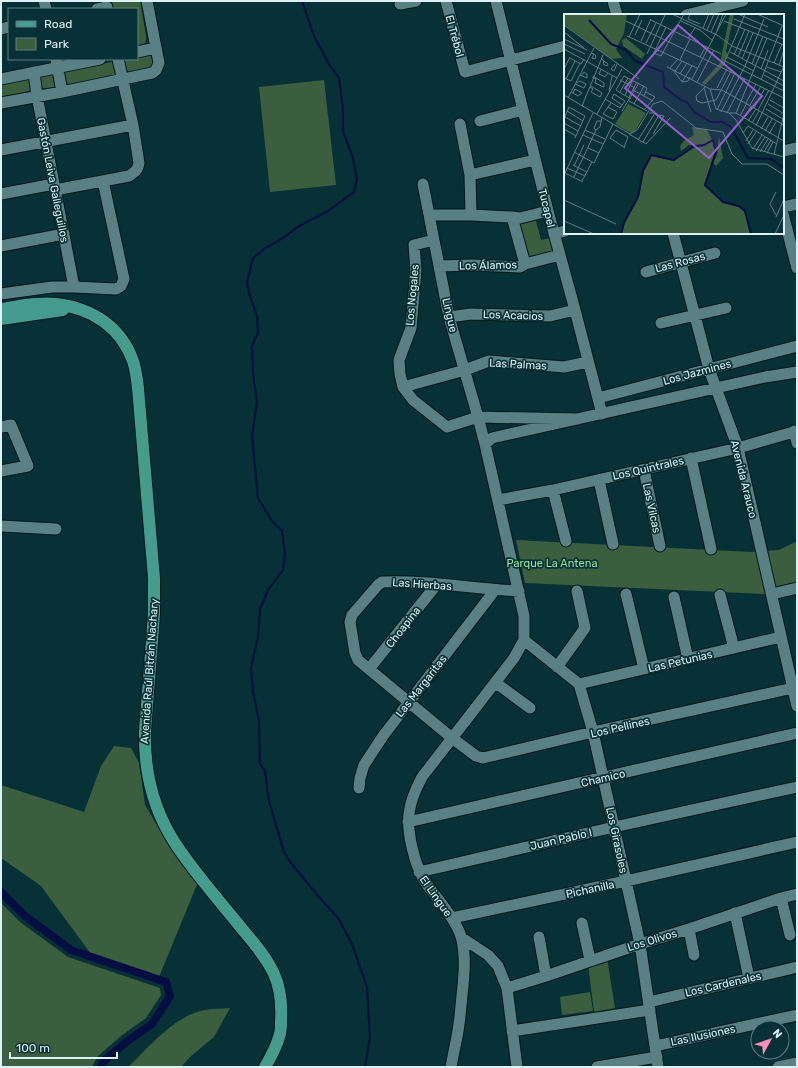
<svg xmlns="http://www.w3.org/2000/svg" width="798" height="1068" font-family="Rubik,sans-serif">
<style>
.green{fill:#3a5e3e}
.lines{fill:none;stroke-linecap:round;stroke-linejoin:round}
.stream{stroke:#040e41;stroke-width:2}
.canal{stroke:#040e41;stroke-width:8}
.minor-casing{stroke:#00171b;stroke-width:13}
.major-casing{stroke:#00171b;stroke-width:14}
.minor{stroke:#598085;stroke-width:11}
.major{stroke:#469b8f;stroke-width:12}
.labels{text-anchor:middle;stroke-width:3.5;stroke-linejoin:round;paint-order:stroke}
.street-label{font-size:11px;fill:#ddf2f5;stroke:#073136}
.park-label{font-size:11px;fill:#95e59d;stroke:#073136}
.inset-river{fill:none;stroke:#040e41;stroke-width:2}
.inset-road{fill:none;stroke:#5d7e82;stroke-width:1}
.view{fill:#945ecc;fill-opacity:0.15;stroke:#945ecc;stroke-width:2}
.inset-edge{fill:none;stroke:#ddf2f5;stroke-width:2}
</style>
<rect width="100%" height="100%" fill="#073136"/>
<path class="green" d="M 111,1 L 140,1 L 146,36 L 146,40 L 145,43 L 137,46 L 137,9 L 113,9 Z
M 153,54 L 154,57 L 153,68 L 130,73 C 124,71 125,67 124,62 L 126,59 L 137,59 L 137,56 Z
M 112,62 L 115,62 L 116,75 L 70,85 L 65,80 L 65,73 L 69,70 Z
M 47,74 L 54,74 L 56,87 C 51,89 47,89 42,88 C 40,81 39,76 47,74 Z
M 27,78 L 30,79 L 32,90 L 30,91 L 1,97 L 1,83 Z
M 324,80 L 336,185 L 270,192 L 259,87 Z
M 535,217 L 541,240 L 550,238 L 554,251 L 528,258 L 517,222 Z
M 516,540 L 751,552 L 779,550 L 797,541 L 797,584 L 765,594 L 525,583 Z
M 114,746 L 131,748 L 139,763 L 145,805 L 172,850 L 198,882 L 159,977 L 91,954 L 41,886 L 1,858 L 1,785 L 84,812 L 101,766 Z
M 1,903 L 20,922 L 68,957 L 160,988 L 161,995 L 146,1018 L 121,1036 L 97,1057 L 92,1067 L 1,1067 Z
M 607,958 L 615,1008 L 594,1012 L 588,964 Z
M 590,992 L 593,1011 L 562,1015 L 560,997 Z
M 230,1008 L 214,1037 L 191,1056 L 181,1067 L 128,1067 C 149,1047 175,1015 205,1010 C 213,1008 222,1009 230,1008 Z"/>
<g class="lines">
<path class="stream" d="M 302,1 L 314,36 L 329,64 L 339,78 L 343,109 L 343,131 L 353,158 L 357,179 L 354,192 L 328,211 L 299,226 L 283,238 L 264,249 L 253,258 L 247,282 L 249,293 L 257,316 L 258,333 L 252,346 L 253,374 L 257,402 L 252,436 L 258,498 L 272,521 L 282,531 L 285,554 L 283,570 L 268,590 L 260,609 L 258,637 L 251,668 L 253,692 L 259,721 L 260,764 L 265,771 L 269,801 L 284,852 L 291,863 L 319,897 L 338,918 L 352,944 L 367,987 L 370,1038 L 365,1067"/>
<path class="canal" d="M 1,892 L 25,916 L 71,950 L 166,982 L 170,996 L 152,1024 L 126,1042 L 103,1062 L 101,1067"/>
<defs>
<path id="minor" d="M 44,1 L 46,9
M 446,1 L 465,72 L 565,46
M 496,1 L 548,211 L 575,310 L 602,414
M 613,1 L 617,15
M 400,4 L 416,1
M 97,9 L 107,7
M 686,15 L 743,1
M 1,29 L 9,27
M 137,52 L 156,48
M 56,59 L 62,92
M 34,72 L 37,96 L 74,287
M 1,79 L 100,59
M 1,103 L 62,92 L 152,73 L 156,70 L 159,63 L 147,1
M 480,121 L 523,110
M 460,124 L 470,175 L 471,215
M 1,150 L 133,125
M 783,151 L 797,148
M 470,175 L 535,160
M 423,184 L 449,317 L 478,417 L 485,444 L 524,616 L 524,640 L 514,658 L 422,777 C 417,787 412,796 410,808 C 405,829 415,869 428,886 C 439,901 458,922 462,940 C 466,958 464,977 462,995 C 461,1007 460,1019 458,1031 C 456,1043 453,1055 451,1067
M 55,190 L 129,176 C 135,172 138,170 139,163 L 133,125 L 118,59
M 1,194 L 54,184
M 783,207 L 797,204
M 783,214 L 797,268
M 429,215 L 471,215 L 512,217 L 520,218 L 548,211
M 512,217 L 525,264
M 673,233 L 709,369 L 738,448 L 797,706
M 554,234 L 565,231
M 434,240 L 414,245 L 416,270 L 411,328 L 399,360 L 400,374 L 403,387 L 413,400 L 447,427 L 478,417 L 578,419
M 1,246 L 64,234
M 439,266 L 472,265 L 520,267 L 525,264 L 560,255
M 646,272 L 715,253
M 1,294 L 52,287 L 74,287 L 116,289 L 121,286 L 124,279 L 103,181
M 449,317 L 471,314 L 550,316 L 575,310
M 661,323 L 726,308
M 403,387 L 465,370 L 489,361 L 564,367 L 588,362
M 598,398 L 797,346
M 1,427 L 11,425 L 28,466 L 1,471
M 794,431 L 797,443
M 485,444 L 492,438 L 765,377 L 797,372
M 691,458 L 711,549
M 644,470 L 660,546
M 599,480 L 613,544
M 553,490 L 566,541
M 498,500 L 553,490 L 738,448 L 797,431
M 1,526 L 56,529
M 519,591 C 474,589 428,580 382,582 L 378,585 L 352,615 L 350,622 L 355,653 L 358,660 L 452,738 L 476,756 L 483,758 L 593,732 L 793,688
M 626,594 L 644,669
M 772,594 L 797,588
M 720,595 L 734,648
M 674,597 L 688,659
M 524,640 L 579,684 L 593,732 L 640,944 L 658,1067
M 557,667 L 585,628 L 577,591
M 369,669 L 437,584
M 496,683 L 530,708
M 579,684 L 781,637
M 359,788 L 360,778 L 364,765 L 383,736 L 495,590
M 408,822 L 797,733
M 419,872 L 614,827 L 797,787
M 781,898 L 790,935
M 735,913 L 749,978
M 452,918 L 626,881 L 797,842
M 582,923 L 590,960
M 689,929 L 694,955
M 539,937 L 546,976
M 462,938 L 488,955 L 498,966 L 507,988 L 517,1067
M 507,988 L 546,976 L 640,944 L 689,929 L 781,898 L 797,894
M 649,1002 L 797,967
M 512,1031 L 650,1010
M 655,1046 L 797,1015
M 597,1067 L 657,1057
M 778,1067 L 797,1063"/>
<path id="major" d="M 1,309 C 19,306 38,302 56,304 C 92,308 121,327 133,361 C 136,370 137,379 138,388 L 154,578 L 154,614 L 145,731 C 144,771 153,809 175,843 C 195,874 220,901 243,930 C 254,943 267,958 274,974 C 281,989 282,1005 281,1022 C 281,1026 281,1030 280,1034 C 277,1045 271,1057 265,1067
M 1,319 L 63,310"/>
</defs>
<use href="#minor" class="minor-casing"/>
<use href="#major" class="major-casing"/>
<use href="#minor" class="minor"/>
<use href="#major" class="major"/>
</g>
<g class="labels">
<g class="street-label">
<text transform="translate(455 36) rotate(75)" y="4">El Trébol</text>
<text transform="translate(53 180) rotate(79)" y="4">Gastón Leiva Galleguillos</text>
<text transform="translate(547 208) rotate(76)" y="4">Tucapel</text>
<text transform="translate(680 262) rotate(-15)" y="4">Las Rosas</text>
<text transform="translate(488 265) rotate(-1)" y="4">Los Álamos</text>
<text transform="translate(412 295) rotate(-85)" y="4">Los Nogales</text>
<text transform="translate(450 315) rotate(77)" y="4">Lingue</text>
<text transform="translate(513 315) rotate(2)" y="4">Los Acacios</text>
<text transform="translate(518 364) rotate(3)" y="4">Las Palmas</text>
<text transform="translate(697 372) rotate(-15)" y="4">Los Jazmines</text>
<text transform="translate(648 468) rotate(-13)" y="4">Los Quintrales</text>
<text transform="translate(744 479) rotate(76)" y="4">Avenida Arauco</text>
<text transform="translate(652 508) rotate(78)" y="4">Las Vilcas</text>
<text transform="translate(422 584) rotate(4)" y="4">Las Hierbas</text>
<text transform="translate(403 627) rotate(-52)" y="4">Choapina</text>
<text transform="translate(680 661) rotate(-13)" y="4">Las Petunias</text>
<text transform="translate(149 671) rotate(-86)" y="4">Avenida Raúl Bitrán Nachary</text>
<text transform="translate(421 686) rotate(-52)" y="4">Las Margaritas</text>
<text transform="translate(620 727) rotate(-13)" y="4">Los Pellines</text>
<text transform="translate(603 778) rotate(-13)" y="4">Chamico</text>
<text transform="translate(561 839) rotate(-13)" y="4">Juan Pablo I</text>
<text transform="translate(617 840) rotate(78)" y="4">Los Girasoles</text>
<text transform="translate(590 889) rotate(-12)" y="4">Pichanilla</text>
<text transform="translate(436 896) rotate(55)" y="4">El Lingue</text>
<text transform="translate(652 940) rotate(-17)" y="4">Los Olivos</text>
<text transform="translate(723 984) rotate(-13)" y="4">Los Cardenales</text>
<text transform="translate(703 1035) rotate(-12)" y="4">Las Ilusiones</text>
</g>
<g class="park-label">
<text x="552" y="567">Parque La Antena</text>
</g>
</g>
<g transform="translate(564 14)">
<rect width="220" height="220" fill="#073136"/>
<path d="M 0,0 L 63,0 L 60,19 L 52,35 L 58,44 L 47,45 L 0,10 ZM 166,0 L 170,0 L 162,38 L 164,40 L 158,53 L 141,71 L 138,69 L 156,49 ZM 62,24 L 81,40 L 78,45 L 59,32 L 58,26 ZM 64,90 L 82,99 L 71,117 L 67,119 L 51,110 ZM 128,113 L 143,116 L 148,126 L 142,130 L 125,131 L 117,137 L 116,132 L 120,127 L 130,121 ZM 155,122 L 159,144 L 152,152 L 149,149 L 153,141 ZM 150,127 L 151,138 L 140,172 L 159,188 L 174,193 L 181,198 L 186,220 L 58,220 L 61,209 L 75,183 L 80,157 L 88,142 L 110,147 L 129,134 Z" fill="#3a5e3e"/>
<path class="inset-river" d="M 25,6 L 47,30 L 62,36 L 71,47 L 99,58 L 100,73 L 117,86 L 123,88 L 130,98 L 147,108 L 158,108 L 167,113 L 184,144 L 207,145 L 220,154M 57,220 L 60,208 L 74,183 L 79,157 L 87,141 L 110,146 L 129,133 L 140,131 L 149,126 L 152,138 L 141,171 L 159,188 L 175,192 L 181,197 L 187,220"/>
<path class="inset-road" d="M 108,0 L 153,21 L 168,32 L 220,53M 126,0 L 124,5 L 136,10M 174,0 L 204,13M 193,0 L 220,12M 170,5 L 220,25M 87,6 L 157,40M 62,7 L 220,84M 117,7 L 136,16 L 149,27M 160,7 L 220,31M 0,11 L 75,65M 139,14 L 145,0M 143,16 L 150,0M 153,17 L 159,0M 0,18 L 20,34M 147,18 L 155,0M 71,21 L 78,6M 63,22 L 133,54M 65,23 L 76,0M 124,24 L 131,14M 0,25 L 23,36M 77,27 L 87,5M 82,29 L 92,9M 0,30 L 21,40M 0,35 L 53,64M 166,38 L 220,67M 27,39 L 30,40 L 32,42 L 31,45 L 28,44 L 30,40M 90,39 L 97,42 L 120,0M 83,40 L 101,1M 170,41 L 181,15M 88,43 L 102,13M 136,43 L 142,32M 163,43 L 190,57M 174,43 L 185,17M 6,44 L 17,50 L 20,45M 37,45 L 40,47 L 44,50 L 43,52 L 39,50 L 40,47M 178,45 L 189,19M 116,46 L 126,25M 161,47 L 220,77M 210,49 L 218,30M 51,50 L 47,55 L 50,57 L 53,50M 188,50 L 199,22M 215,51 L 220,36M 159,52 L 181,0M 103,53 L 146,75M 203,53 L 217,58M 106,54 L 114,45M 0,55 L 6,43M 37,55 L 35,60 L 41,63 L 44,59M 197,55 L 204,36M 109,56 L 118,68 L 124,67 L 126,63M 111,57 L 118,47M 116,60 L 123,49M 16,61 L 23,64 L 23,60 L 20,58 L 18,61M 200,61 L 220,72M 28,63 L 32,65 L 31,69 L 40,73 L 40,69 L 29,62M 0,64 L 7,67 L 16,49M 2,65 L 11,47M 128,65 L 162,0M 56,66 L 71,74M 197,66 L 218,12M 118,68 L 128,52M 133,68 L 150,36M 11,70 L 20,74 L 22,70 L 16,67 L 12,69M 26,73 L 29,75 L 27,78 L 36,83 L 38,79 L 27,72M 140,74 L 147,98M 153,74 L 163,55M 146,75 L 152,95 L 165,99 L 172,106 L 188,134 L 220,143M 146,75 L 158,76 L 220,111M 69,76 L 89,87M 45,77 L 48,62M 7,78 L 14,82 L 18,79 L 11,75 L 9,79M 56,78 L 64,64M 0,81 L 66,120 L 73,116 L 89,90 L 98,87 L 132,114 L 159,118 L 168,140 L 178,150 L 203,150 L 220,161M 61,81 L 69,66M 65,83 L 73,68M 4,84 L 30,34M 41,85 L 56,94 L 61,87 L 50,80 L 48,84 L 58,91M 67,85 L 52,76 L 60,62 L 83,74 L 80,82M 206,86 L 220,94M 65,87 L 83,97M 138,89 L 152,86 L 167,57M 138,89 L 133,87 L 132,82 L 142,72M 182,89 L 192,70M 70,90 L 80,72M 204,90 L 220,100M 186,91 L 197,72M 18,92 L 39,41M 44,93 L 53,98 L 49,105 L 39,100 L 47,89M 190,94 L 201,74M 81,95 L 91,83 L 82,78M 202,95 L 219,105M 153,96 L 171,59M 194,96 L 205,76M 3,97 L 19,107M 58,97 L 75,69M 157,98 L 181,52 L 200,5M 163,99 L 181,64M 165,99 L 172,99 L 220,127M 172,99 L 203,24M 33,100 L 58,55M 176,102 L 183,89M 1,103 L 17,112M 180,104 L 187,92M 0,105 L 5,93 L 21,102 L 11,124M 184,107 L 192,95M 0,109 L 14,117M 188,109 L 195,97M 192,112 L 220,52M 0,115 L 12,122M 197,115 L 204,103M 21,116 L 41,125M 32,116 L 30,114 L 33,107 L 37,107M 201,117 L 208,105M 179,119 L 184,112 L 213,130M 65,120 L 82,130 L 106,104M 205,120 L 212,108M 19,121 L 39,130M 46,124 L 52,116 L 64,123 L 60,133M 46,124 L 61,134M 74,126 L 91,99 L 85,99M 182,127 L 189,116M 79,128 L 95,101 L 100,102 L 89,120M 184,130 L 192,118M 24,134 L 35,139M 189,135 L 198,121M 192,137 L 201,123M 10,138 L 30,149 L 49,110M 196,138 L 204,125M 200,138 L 207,126M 203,139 L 209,128M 210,140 L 220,100M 9,151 L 23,158M 10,152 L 20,131M 3,154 L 21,162M 10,163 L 32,116 L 36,113 L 38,103M 18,167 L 28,148M 19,168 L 1,159 L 29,99M 0,186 L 52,210M 212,201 L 206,190 L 212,178M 212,203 L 220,185M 0,207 L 30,220M 211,220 L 220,201"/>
<path class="view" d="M 114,11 L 198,82 L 145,144 L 61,74 Z"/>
<rect width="220" height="220" class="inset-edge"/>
</g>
<rect width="798" height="1068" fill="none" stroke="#ddf2f5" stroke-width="4"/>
<rect x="8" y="8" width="130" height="52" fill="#073136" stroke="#5d7e82"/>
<rect x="16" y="21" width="20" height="6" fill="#469b8f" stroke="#5d7e82"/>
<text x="44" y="28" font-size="12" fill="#ddf2f5">Road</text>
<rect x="16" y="38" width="20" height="12" fill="#3a5e3e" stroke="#5d7e82"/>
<text x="44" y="48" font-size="12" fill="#ddf2f5">Park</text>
<g transform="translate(770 1040) rotate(50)"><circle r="19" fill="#073136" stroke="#5d7e82"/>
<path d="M0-3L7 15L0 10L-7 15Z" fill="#ff8eba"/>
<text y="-6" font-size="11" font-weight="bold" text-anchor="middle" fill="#ddf2f5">N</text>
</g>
<path d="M10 1052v6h107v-6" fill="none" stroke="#ddf2f5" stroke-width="2"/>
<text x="16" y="1052" font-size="12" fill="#ddf2f5" stroke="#073136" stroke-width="3" paint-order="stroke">100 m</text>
</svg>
